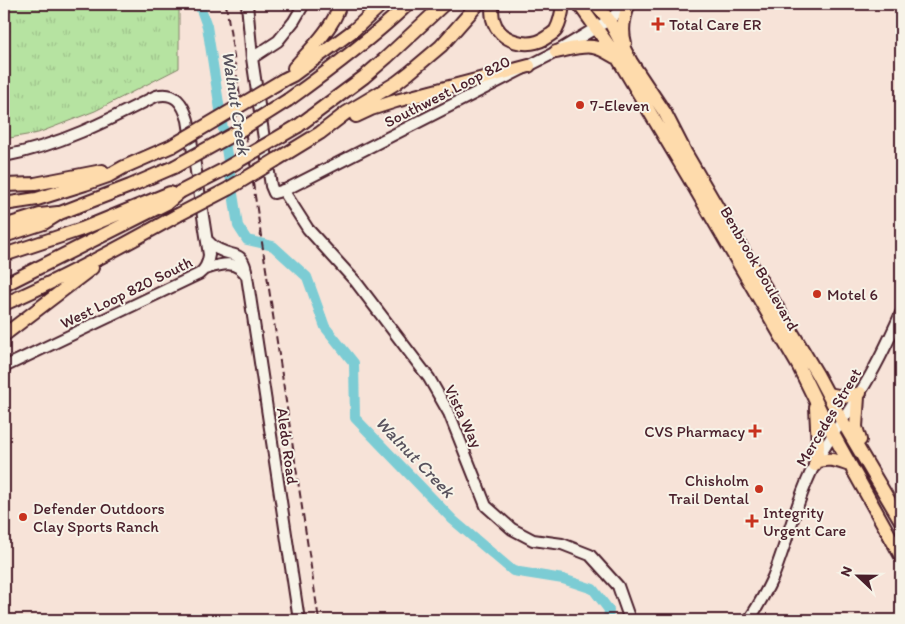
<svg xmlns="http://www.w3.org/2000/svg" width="905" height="624" font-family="Itim,sans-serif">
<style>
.grass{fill:url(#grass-tufts);stroke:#808166}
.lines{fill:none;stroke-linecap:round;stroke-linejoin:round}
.river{stroke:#7bccd4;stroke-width:10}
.secondary-casing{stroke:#4a1f2b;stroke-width:14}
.highway-casing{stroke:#4a1f2b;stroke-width:16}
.secondary{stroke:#f7f3e8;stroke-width:10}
.highway{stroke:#fedbac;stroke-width:12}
.rail{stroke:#4a1f2b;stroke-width:2;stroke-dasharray:8 4;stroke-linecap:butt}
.highway-bridge-casing{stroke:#4a1f2b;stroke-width:16;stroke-linecap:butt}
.highway-bridge{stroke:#fedbac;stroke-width:12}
.poi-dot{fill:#c8321e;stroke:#f7f3e8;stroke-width:2}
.labels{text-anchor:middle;stroke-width:4;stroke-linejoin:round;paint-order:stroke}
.poi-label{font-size:16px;fill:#4a1f2b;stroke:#f7f3e8;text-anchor:start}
.street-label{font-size:16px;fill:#4a1f2b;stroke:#f7f3e8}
.water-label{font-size:18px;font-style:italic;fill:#59535e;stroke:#f7f3e8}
</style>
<defs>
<pattern id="grass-tufts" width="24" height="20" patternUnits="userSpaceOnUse" patternTransform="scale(1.25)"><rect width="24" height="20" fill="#b6e3a1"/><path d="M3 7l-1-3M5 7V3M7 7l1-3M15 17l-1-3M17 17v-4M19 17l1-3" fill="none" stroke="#9ec28b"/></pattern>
</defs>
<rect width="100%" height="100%" fill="#f7e3d8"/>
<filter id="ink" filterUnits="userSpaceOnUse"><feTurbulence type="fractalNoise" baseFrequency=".02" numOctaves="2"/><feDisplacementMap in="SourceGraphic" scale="10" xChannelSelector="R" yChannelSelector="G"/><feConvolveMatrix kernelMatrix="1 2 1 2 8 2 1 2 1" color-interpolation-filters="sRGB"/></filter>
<g filter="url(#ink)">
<path class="grass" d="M 4,4 L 179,4 L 179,68 L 95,111 L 38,133 L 4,139 Z"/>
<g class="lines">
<path class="river" d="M 199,4 L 207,26 L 238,226 L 247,240 L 273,246 L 307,277 L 325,327 L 354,363 L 355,418 L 453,520 L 513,571 L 563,579 L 593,589 L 609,610 L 608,620"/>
<defs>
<path id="secondary" d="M 247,4 L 252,58 L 271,186 L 274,193 L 285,190 L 556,52 L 609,20 L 627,4
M 252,58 L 278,41 L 294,21 L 304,4
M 4,156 C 58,146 107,121 156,96 C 175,91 183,103 188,120 L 209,255 C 208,263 206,269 199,274 L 4,367
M 283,190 L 308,229 L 356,282 L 429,378 L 449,413 L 486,506 L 512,529 L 533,540 L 562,544 L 590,555 L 618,586 L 630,620
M 207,240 C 211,244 214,248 220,250 C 233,257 242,251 246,270 L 299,620
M 205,269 C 222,264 235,259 247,276
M 749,620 C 758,606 766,592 773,577 C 787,542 795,506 811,472 C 825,443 845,419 861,391 C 877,366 889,340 901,313"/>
<path id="highway" d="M 492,4 C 492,9 492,14 493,19 C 499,42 529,50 547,37 C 550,35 554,33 556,30 C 561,21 562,13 563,4
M 579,4 L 617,57 L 689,178 L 799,367 L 823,416 L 901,556
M 596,4 L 609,20 L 631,62 L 665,113 L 685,152 L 724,219 L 817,374 L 842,421 L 901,521
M 625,43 C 621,30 624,16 629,4
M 556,52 C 567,50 581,45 593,47 C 601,48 608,53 615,57
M 294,68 C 307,53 322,39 332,22 C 336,16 338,10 340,4
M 283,80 L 293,75 L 354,30 L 382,4
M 288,100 C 330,70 371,39 408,4
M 356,116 L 371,109 L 396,101 L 529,66
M 298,126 L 364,77 L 387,57 L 444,4
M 276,160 L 320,133 L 346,113 L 396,83 L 409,73 L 441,46 L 478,4
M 4,185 L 35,184 L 102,171
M 4,204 L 37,199 L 85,184 L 108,176 L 124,167 L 172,146
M 4,226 L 40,215 L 58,213
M 4,236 L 44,223 L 60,213 L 130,186 L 174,167
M 4,255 L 82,229 L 170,193
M 4,285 L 167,203 L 180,192
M 4,304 C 64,278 121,247 178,215
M 4,335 L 92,268
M 828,394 L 844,397 L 860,393
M 858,397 L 856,427 L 860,440
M 816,462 C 829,457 837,461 850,465
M 815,465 L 818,447 L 816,407"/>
</defs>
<use href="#secondary" class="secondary-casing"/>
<use href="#highway" class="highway-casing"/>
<use href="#secondary" class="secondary"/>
<use href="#highway" class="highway"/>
<path class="rail" d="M 226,4 L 319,620"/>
<defs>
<path id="highway-bridge" d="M 172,146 L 283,80
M 174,167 L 239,131 L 288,100
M 180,192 L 223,170 L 298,126
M 178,215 L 228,189 L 276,160"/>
</defs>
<use href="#highway-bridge" class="highway-bridge-casing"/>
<use href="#highway-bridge" class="highway-bridge"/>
</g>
</g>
<g class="poi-dot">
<path d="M655.5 16.5h5v5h5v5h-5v5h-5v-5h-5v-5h5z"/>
<circle cx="580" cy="105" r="5"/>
<circle cx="817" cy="294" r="5"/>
<path d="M752.5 423.5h5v5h5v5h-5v5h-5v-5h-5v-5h5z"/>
<circle cx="759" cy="489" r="5"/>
<circle cx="23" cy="517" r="5"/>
<path d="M749.5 513.5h5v5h5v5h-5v5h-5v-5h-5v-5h5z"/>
</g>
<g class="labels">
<g class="poi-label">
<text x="669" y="30">Total Care ER</text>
<text x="590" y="111">7-Eleven</text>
<text x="827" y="300">Motel 6</text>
<text x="745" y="437" text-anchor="end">CVS Pharmacy</text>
<text x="749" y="486" text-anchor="end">Chisholm<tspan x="749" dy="18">Trail Dental</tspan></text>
<text x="33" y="514">Defender Outdoors<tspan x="33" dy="18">Clay Sports Ranch</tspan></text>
<text x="763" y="518">Integrity<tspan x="763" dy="18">Urgent Care</tspan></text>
</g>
<g class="street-label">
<text transform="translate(447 91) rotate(-27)" y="6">Southwest Loop 820</text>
<text transform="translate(760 268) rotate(60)" y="6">Benbrook Boulevard</text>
<text transform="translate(126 292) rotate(-26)" y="6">West Loop 820 South</text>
<text transform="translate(464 416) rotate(65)" y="6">Vista Way</text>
<text transform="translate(828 417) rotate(-59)" y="6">Mercedes Street</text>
<text transform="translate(288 446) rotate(82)" y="6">Aledo Road</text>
</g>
<g class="water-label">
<text transform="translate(236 103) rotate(81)" y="6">Walnut Creek</text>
<text transform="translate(415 457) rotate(46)" y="6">Walnut Creek</text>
</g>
</g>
<rect width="905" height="624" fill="none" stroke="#f7f3e8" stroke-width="20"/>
<rect x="10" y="10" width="885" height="604" fill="none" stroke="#4a1f2b" stroke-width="2" filter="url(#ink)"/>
<g transform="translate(858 576) rotate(292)" stroke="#f7f3e8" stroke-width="4" paint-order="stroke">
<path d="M0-4L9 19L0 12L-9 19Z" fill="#4a1f2b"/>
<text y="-8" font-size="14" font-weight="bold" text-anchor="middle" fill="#4a1f2b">N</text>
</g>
</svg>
